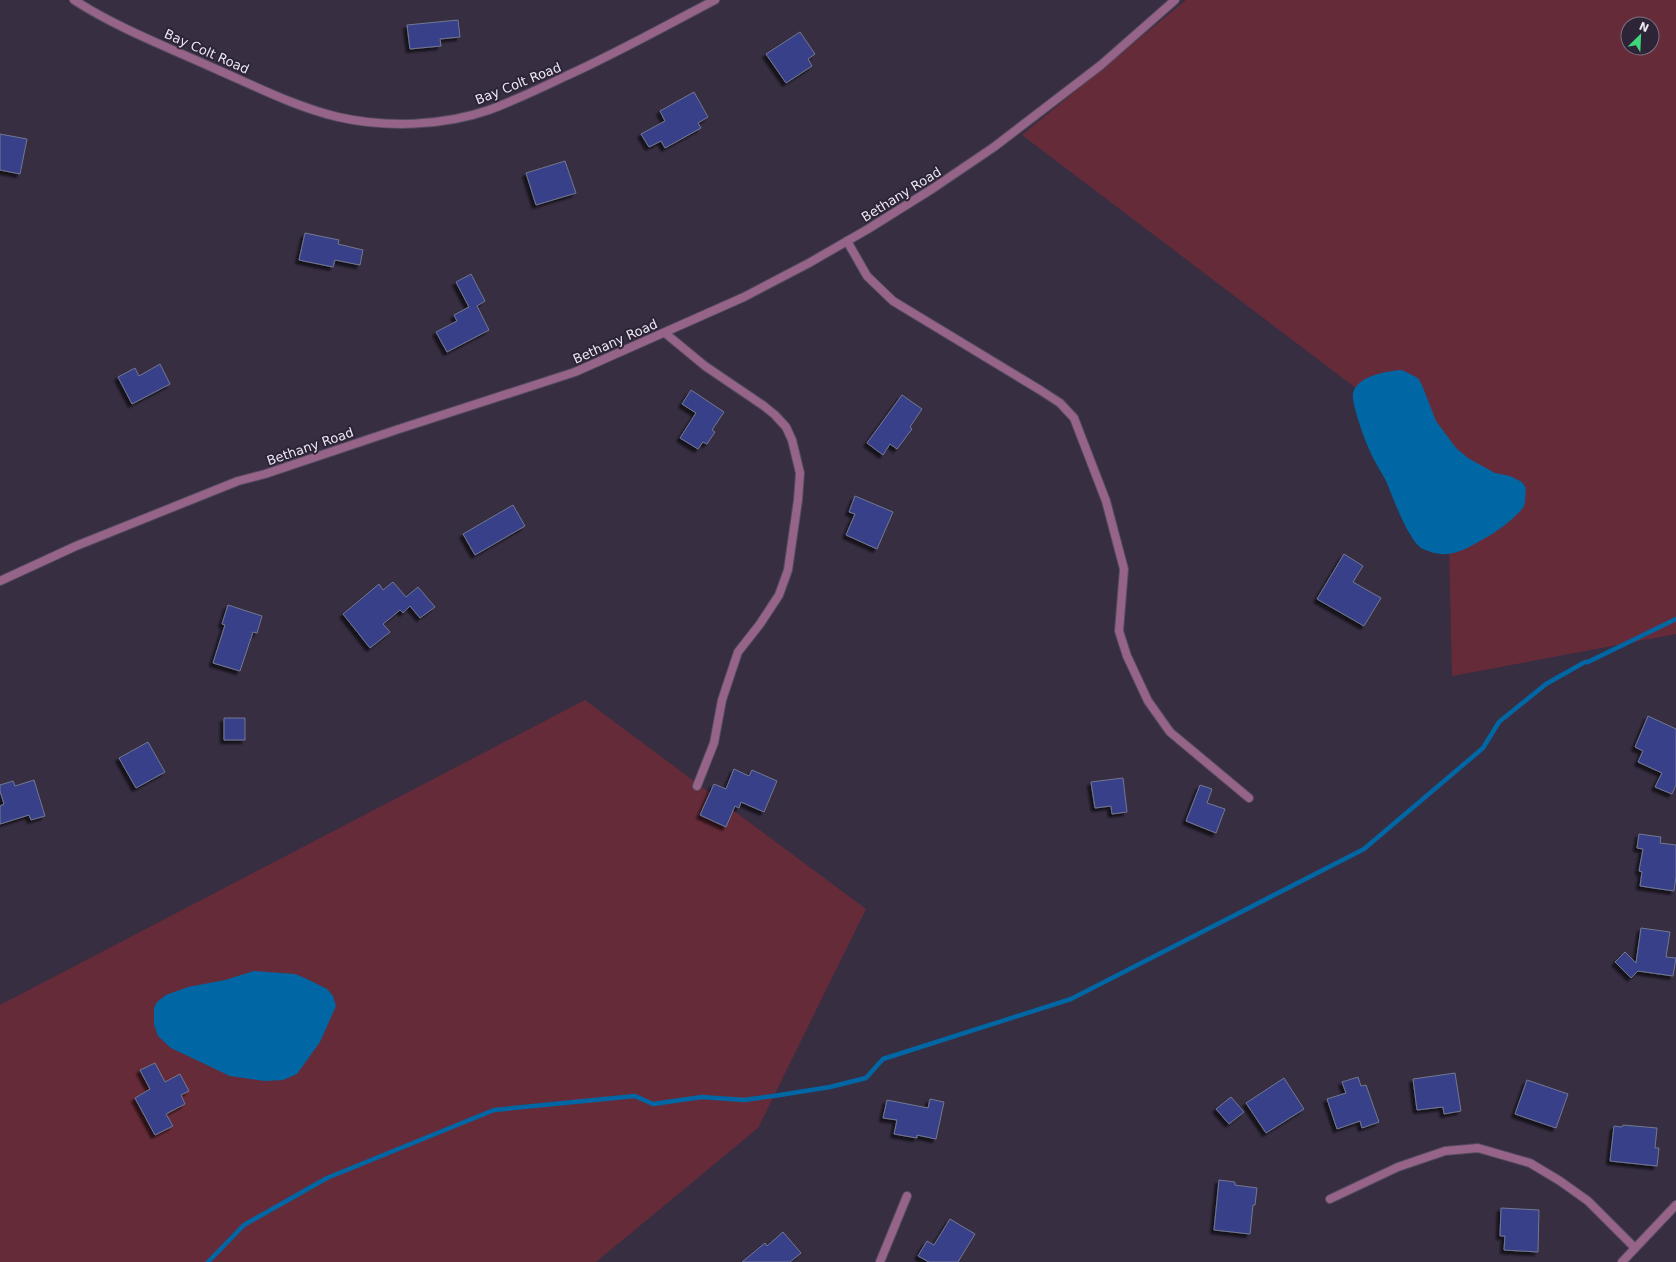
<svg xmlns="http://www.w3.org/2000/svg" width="1676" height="1262" font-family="'DejaVu Sans',sans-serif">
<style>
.green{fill:#662b39;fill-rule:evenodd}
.water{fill:#0067a4}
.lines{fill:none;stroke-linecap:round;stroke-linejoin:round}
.stream{stroke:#0067a4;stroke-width:4.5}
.building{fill:#383f8a;stroke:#727890;filter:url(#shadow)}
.service-casing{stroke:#544b5e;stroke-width:10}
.minor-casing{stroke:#544b5e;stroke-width:10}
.service{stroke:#966389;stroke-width:8}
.minor{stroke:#966389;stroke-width:8}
.labels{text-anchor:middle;stroke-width:4;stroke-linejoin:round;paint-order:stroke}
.street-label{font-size:13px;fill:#ece6f3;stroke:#2d2437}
</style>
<defs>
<filter id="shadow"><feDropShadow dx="-3.5" dy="3.5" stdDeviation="1" flood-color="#0009"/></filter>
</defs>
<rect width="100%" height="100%" fill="#372e42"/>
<path class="green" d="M 1186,0 L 1676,0 L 1676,634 L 1452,676 L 1447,457 L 1022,135 ZM 1628,24 L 1652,24 L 1652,48 L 1628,48 Z
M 585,700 L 866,909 L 758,1128 L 596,1262 L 0,1262 L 0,1005 Z"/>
<path class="water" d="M 1402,370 L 1418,378 L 1422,385 L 1436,421 L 1456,448 L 1468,458 L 1495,473 L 1510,476 L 1522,482 L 1526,488 C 1525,493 1526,501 1524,506 C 1519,515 1497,532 1487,537 C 1464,550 1449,561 1423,549 C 1409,542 1393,498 1387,483 C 1382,472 1374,462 1370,451 C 1365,441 1351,403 1353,393 C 1357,376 1387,371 1402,370 Z
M 254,971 L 295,974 L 305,978 L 327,989 L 333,996 L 336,1006 L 320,1042 L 297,1074 L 283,1080 L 265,1081 L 230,1076 L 171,1048 L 158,1036 L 154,1024 L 154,1008 L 157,1002 L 166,995 L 188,987 L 225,980 Z"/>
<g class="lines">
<path class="stream" d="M 208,1262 L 244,1225 L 327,1178 L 494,1110 L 635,1096 L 653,1104 L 702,1097 L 744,1100 L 780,1095 L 830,1087 L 866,1078 L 883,1059 L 1071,999 L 1364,849 L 1483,748 L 1499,722 L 1546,684 L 1585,662 L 1588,662 L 1676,619"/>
</g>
<path class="building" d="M 458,20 L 460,37 L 440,39 L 441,46 L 410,49 L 407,25 Z
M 800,32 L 815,54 L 808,59 L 812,66 L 786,83 L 766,54 Z
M 694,92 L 708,117 L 698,123 L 701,128 L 665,148 L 661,141 L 649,147 L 641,134 L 665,121 L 660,111 Z
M 0,134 L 27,139 L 20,174 L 0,170 Z
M 565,161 L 576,193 L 536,205 L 526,173 Z
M 305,233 L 339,240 L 338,244 L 363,250 L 360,265 L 335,260 L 333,267 L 299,260 Z
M 471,274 L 485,301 L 477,306 L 489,330 L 447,352 L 436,332 L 457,321 L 454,315 L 469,307 L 456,282 Z
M 160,364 L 170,384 L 132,404 L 118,377 L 135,368 L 139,376 Z
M 691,390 L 724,412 L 712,430 L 715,432 L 707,444 L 703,442 L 698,449 L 680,438 L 696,413 L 682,404 Z
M 902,395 L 922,409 L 910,427 L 912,429 L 897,449 L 890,444 L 883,455 L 867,443 Z
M 855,496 L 893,512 L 877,549 L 846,535 L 855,514 L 849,512 Z
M 513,505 L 525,526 L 475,555 L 463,534 Z
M 1344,554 L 1363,566 L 1353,582 L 1381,598 L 1364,626 L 1317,599 Z
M 393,582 L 406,597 L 418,587 L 435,607 L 420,618 L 410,606 L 403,613 L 400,610 L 383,624 L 390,632 L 370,648 L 343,614 L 379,584 L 383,590 Z
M 228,605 L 262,616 L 257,633 L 253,632 L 240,671 L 213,663 L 225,625 L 222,624 Z
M 1648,716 L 1676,729 L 1676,785 L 1672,794 L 1655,787 L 1662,773 L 1638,762 L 1643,751 L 1635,747 Z
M 224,718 L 245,718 L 245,740 L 224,740 Z
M 148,742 L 165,772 L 136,788 L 119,758 Z
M 734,769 L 749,776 L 752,770 L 777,781 L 764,812 L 741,802 L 739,808 L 735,806 L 726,827 L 700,815 L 714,784 L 726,789 Z
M 1123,778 L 1127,812 L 1112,814 L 1111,806 L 1095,808 L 1091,782 Z
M 34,780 L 45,816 L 31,820 L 29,815 L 0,824 L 0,806 L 4,804 L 0,791 L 0,785 L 13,781 L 15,786 Z
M 1200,785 L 1212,789 L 1207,803 L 1225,809 L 1216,833 L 1186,821 Z
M 1639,834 L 1661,837 L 1660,843 L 1676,845 L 1676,877 L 1674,891 L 1640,886 L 1642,872 L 1639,871 L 1643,849 L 1637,848 Z
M 1641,928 L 1670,932 L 1666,957 L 1676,958 L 1673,976 L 1638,971 L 1631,978 L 1615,962 L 1625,952 L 1636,963 Z
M 155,1063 L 165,1082 L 180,1074 L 189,1091 L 181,1095 L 185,1104 L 166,1114 L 173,1126 L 155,1135 L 135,1098 L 150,1089 L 140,1070 Z
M 1455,1073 L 1461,1111 L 1444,1114 L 1443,1107 L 1417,1110 L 1413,1079 Z
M 1358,1077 L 1361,1086 L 1366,1085 L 1379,1122 L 1362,1128 L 1360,1121 L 1337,1129 L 1327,1099 L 1346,1093 L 1342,1082 Z
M 1284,1078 L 1304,1109 L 1266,1133 L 1246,1103 Z
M 1527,1080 L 1568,1094 L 1556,1128 L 1515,1114 Z
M 1231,1097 L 1244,1112 L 1229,1124 L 1216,1109 Z
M 930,1099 L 944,1102 L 936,1139 L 917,1135 L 917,1138 L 894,1134 L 897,1120 L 883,1118 L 887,1100 L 928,1108 Z
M 1623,1125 L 1657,1128 L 1655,1148 L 1659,1148 L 1657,1166 L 1610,1161 L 1614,1126 L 1622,1127 Z
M 1219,1180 L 1235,1182 L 1235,1185 L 1257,1188 L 1255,1205 L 1253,1205 L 1250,1234 L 1214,1230 Z
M 1501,1208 L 1539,1210 L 1538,1252 L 1504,1250 L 1505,1236 L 1500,1236 Z
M 950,1219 L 975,1234 L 958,1262 L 929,1262 L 918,1256 L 927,1241 L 934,1245 Z
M 783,1232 L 801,1253 L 790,1262 L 742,1262 L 765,1243 L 767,1246 Z"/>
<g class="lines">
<defs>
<path id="service" d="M 847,241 L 867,276 L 893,301 L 1040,390 L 1060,403 L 1074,418 L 1106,501 L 1124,569 L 1119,631 L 1127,656 L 1148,701 L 1170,732 L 1249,798
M 665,333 L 705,366 L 764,406 L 775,415 L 786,427 L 792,440 L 800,473 L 798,500 L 788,570 L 779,595 L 760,624 L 738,652 L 722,700 L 714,743 L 697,786"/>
<path id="minor" d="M 74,0 C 119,29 170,48 218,70 C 257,87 296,107 338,117 C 386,128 443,126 489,110 C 516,100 541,88 566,76 C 617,53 665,26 715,0
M 0,581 L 76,546 L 238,481 L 265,474 L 399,429 L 575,372 L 744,297 L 809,263 L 868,229 L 932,189 L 994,147 L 1101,65 L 1175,0
M 1330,1199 L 1398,1167 L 1445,1151 L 1478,1148 L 1530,1163 L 1560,1181 L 1588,1201 L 1635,1248
M 880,1262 L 907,1196
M 1622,1262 L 1676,1205"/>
</defs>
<use href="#service" class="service-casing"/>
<use href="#minor" class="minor-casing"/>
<use href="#service" class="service"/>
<use href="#minor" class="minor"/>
</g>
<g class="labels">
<g class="street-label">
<text transform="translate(207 51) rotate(24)" y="5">Bay Colt Road</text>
<text transform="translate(518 83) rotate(-22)" y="5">Bay Colt Road</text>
<text transform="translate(901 194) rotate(-32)" y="5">Bethany Road</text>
<text transform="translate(615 341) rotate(-24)" y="5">Bethany Road</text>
<text transform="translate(310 446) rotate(-19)" y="5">Bethany Road</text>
</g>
</g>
<g transform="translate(1640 36) rotate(24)"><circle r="19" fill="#2d2437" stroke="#797282"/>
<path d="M0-3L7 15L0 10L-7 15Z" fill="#40d77c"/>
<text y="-6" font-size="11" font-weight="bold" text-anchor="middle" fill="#ece6f3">N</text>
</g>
</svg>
